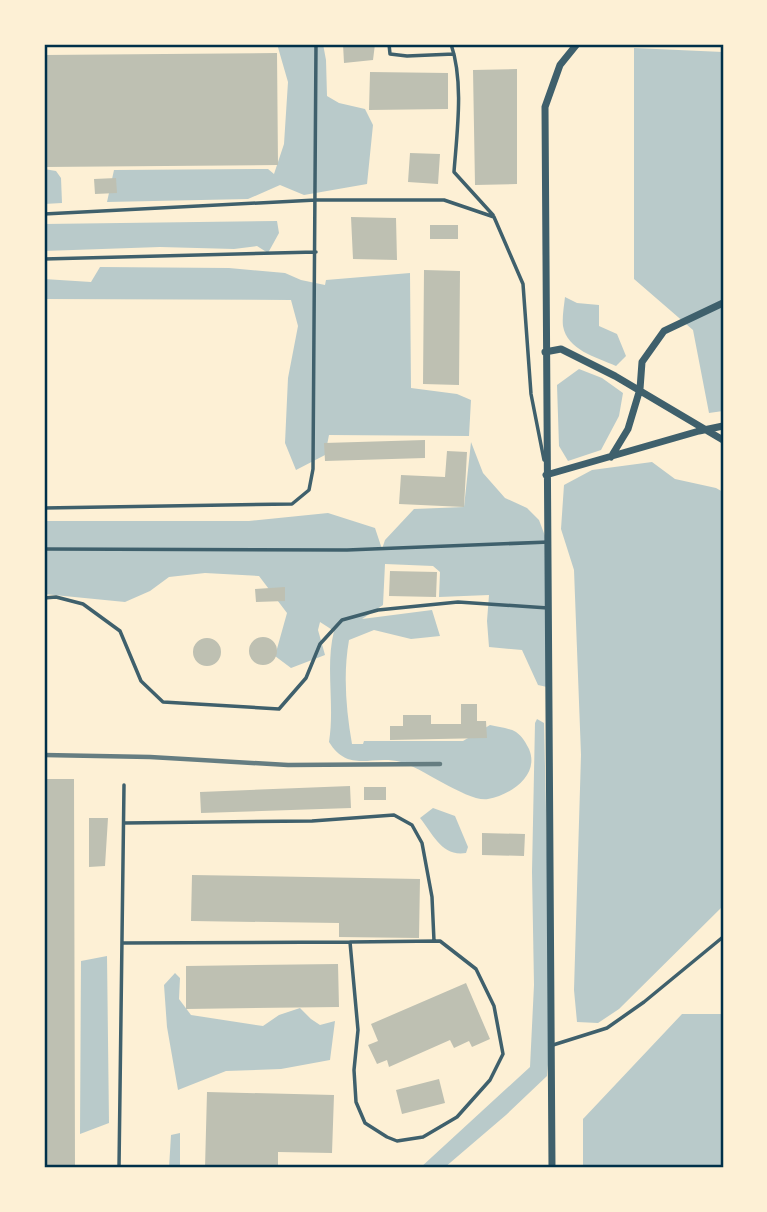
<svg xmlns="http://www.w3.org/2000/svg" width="767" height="1212" font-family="'DM Sans',sans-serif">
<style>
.green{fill:#b9caca}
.building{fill:#bec0b2}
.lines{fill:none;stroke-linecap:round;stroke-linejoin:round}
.service{stroke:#3f606c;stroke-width:3.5}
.minor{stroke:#3f606c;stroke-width:7}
.rail{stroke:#657d81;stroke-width:4.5}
.neatline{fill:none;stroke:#003049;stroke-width:2.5}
</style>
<rect width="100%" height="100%" fill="#fdf0d5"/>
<path class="green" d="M 277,44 L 323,44 L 326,60 L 327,96 L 339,103 L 365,109 L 373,125 L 367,184 L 304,195 L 280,185 L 248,199 L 107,202 L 114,170 L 268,169 L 274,174 L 284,144 L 288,82 Z
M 634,48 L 723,52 L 723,411 L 709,413 L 693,330 L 634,279 Z
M 44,169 L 56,171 L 61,178 L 62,203 L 44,204 Z
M 277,221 L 279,233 L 268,253 L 257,246 L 234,249 L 160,247 L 44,251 L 44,224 Z
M 100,267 L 229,268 L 285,273 L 301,280 L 325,285 L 326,280 L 410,273 L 411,388 L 457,394 L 471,400 L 469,436 L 329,435 L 325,455 L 296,470 L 285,443 L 288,378 L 298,326 L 291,300 L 44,299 L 44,279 L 91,282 Z
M 565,297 L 577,303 L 599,305 L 599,326 L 617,334 L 626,356 L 616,366 C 596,357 567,350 563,326 C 562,317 564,306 565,297 Z
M 579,369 L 602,378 L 623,393 L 619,416 L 601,450 L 568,461 L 559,446 L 557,385 Z
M 471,442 L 483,473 L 505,498 L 527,508 L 539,520 L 545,536 L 547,687 L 538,685 L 522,650 L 489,647 L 487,621 L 489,595 L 439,597 L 440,572 L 433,566 L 385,564 L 383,605 L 362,619 L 432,610 L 440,636 L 411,639 L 374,630 L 349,640 C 343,674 346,710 352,744 L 363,744 L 364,741 L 463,741 L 490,725 C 498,727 509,728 516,732 C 522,736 526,743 529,749 C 540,775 511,795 488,799 C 469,803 421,767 401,762 C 372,754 349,774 329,742 C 335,705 325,667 334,631 L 320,622 L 318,630 L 325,655 L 291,668 L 275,656 L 287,613 L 259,576 L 205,573 L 169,577 L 150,591 L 125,602 L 44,594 L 44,521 L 249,521 L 328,513 L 375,528 L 382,549 L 385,540 L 414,509 L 464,507 Z
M 652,462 L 675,479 L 716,488 L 723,492 L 723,906 L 619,1009 L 598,1023 L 577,1022 L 574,990 L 581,755 L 574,570 L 561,529 L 564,485 L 592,470 Z
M 537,719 L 544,723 L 551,1031 L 547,1076 L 506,1115 L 444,1168 L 420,1168 L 530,1067 L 534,985 L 532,872 L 535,723 Z
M 433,808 L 455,816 L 468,847 L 466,853 C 442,857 433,834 420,818 Z
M 107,956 L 109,1123 L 80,1134 L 81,961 Z
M 175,973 L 180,978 L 179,999 L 191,1015 L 263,1026 L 279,1015 L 300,1008 L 311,1019 L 320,1025 L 335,1021 L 330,1060 L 281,1069 L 226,1071 L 178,1090 L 167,1027 L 164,985 Z
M 682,1014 L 723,1014 L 723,1168 L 583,1168 L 583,1119 Z
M 180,1133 L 180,1168 L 169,1168 L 171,1135 Z"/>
<path class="building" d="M 343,44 L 375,44 L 373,60 L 344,63 Z
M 277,53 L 278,165 L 44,167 L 44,55 Z
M 517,69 L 517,184 L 475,185 L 473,70 Z
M 370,72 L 448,73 L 448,109 L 369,110 Z
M 410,153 L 440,154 L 438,184 L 408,182 Z
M 116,178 L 117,193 L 95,194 L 94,179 Z
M 351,217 L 396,218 L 397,260 L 353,259 Z
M 430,225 L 458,225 L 458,239 L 430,239 Z
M 424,270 L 460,271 L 459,385 L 423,384 Z
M 425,440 L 425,458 L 325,461 L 324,443 Z
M 447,451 L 467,452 L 464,507 L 399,504 L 401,475 L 445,477 Z
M 390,571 L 437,572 L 436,597 L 389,596 Z
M 285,587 L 285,601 L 256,602 L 255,589 Z
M249 651a14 14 0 1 1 28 0a14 14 0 1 1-28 0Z
M193 652a14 14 0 1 1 28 0a14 14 0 1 1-28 0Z
M 461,704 L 477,704 L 477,721 L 486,721 L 487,738 L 390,740 L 390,726 L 403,726 L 403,715 L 431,715 L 431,724 L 461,724 Z
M 44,779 L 74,779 L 75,1168 L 44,1168 Z
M 350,786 L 351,808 L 201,813 L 200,792 Z
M 364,787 L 386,787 L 386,800 L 364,800 Z
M 89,818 L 108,818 L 105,866 L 89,867 Z
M 482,833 L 525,834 L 524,856 L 482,855 Z
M 192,875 L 420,879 L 419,938 L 339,937 L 339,923 L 191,921 Z
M 338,964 L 339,1007 L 186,1009 L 186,966 Z
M 466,983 L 490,1039 L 472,1047 L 469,1041 L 454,1048 L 450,1040 L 389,1067 L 387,1060 L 377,1064 L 368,1045 L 378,1041 L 371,1024 Z
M 439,1079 L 445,1103 L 402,1114 L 396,1090 Z
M 207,1092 L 334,1095 L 332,1153 L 278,1152 L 278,1168 L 205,1168 Z"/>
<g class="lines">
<path class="service" d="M 389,44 L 390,54 L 407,56 L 454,54
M 451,44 C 464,82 457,132 454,172 L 493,215
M 44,214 L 316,200 L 444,200 L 494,217 L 523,284 L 531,394 L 544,460
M 44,259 L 316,252
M 44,508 L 292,504 L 309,490 L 313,469 L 316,44
M 44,549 L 347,550 L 549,542
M 44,598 L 56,597 L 83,604 L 120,631 L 141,681 L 163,702 L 279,709 L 306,678 L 320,644 L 342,620 L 378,610 L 458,602 L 548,608
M 124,823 L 312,821 L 394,815 L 412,825 L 422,843 L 432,897 L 434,941
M 122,943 L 350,942 L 440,941 L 476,969 L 494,1006 L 503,1054 L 490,1080 L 457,1117 L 423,1137 L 397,1141 L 387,1137 L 365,1123 L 356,1102 L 354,1070 L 358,1030 L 350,942
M 553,1045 L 607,1028 L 644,1002 L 723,937
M 119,1168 L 124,785"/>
<path class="minor" d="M 545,352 L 561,349 L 615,376 L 723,440
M 611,457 L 628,429 L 640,389 L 642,362 L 664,331 L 723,303
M 546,475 L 699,431 L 723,426
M 552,1168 L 545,107 L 560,65 L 577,44"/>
<path class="rail" d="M 44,755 L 150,757 L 288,765 L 440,764"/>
</g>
<rect width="767" height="1212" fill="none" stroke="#fdf0d5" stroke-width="91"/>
<rect x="46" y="46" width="676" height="1120" class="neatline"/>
</svg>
